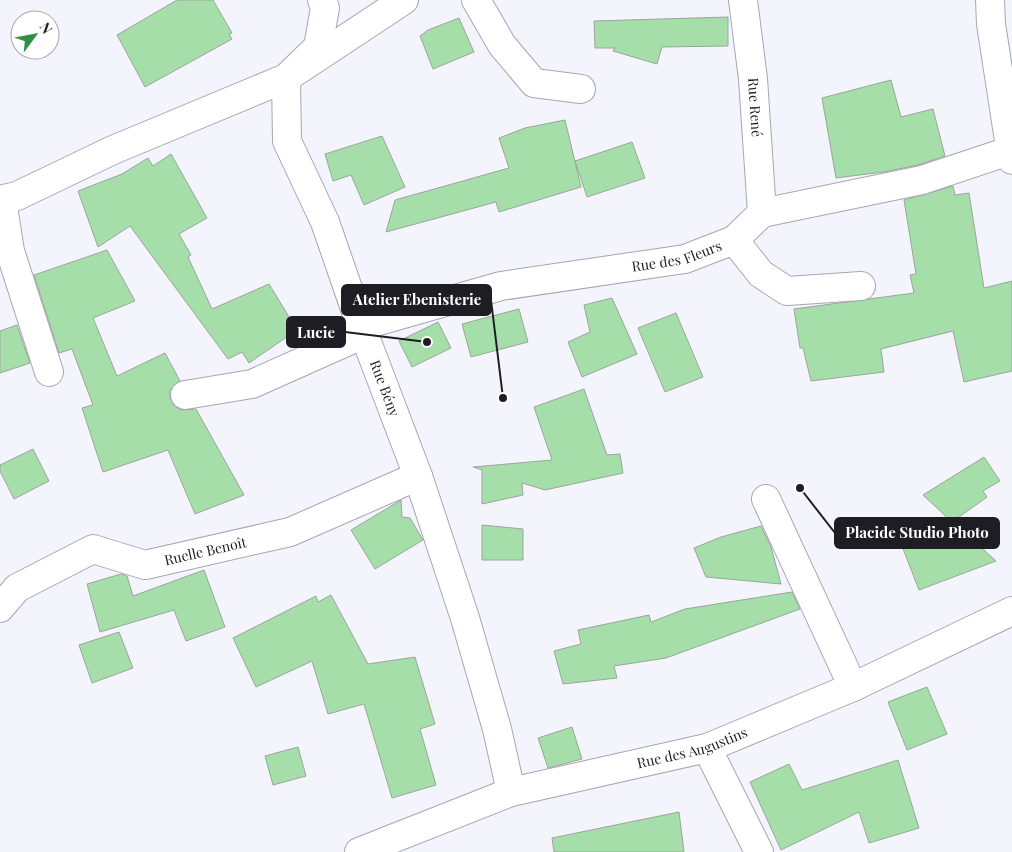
<svg xmlns="http://www.w3.org/2000/svg" width="1012" height="852" font-family="'Playfair Display',serif">
<style>
.building{fill:#a6dea9;stroke:#9aa69b}
.lines{fill:none;stroke-linecap:round;stroke-linejoin:round}
.minor-casing{stroke:#a6a6b4;stroke-width:30}
.minor{stroke:#fff;stroke-width:28}
.labels{text-anchor:middle;stroke-width:5;stroke-linejoin:round;paint-order:stroke}
.street-label{font-size:14px;fill:#1d1d23;stroke:#fff}
.leader{fill:none;stroke:#1d1d23;stroke-width:2}
.callout-dot{fill:#1d1d23;stroke:#fff;stroke-width:2}
.callout{fill:#1d1d23;stroke:#1d1d23;stroke-width:2}
.callout-label{font-size:15px;text-anchor:middle;font-weight:bold;fill:#fff}
</style>
<rect width="100%" height="100%" fill="#f4f4fd"/>
<path class="building" d="M 177,0 L 213,0 L 232,33 L 229,34 L 232,39 L 145,87 L 117,35 Z
M 728,17 L 728,46 L 662,47 L 657,64 L 613,51 L 615,48 L 595,48 L 594,21 Z
M 459,18 L 474,52 L 433,69 L 420,36 L 428,30 Z
M 891,80 L 901,117 L 933,109 L 945,156 L 918,165 L 883,172 L 836,178 L 822,98 Z
M 565,120 L 581,187 L 499,212 L 496,202 L 386,232 L 395,200 L 509,168 L 499,138 L 525,128 Z
M 382,136 L 405,187 L 364,205 L 351,175 L 333,181 L 325,154 Z
M 632,142 L 645,178 L 587,197 L 575,161 Z
M 171,154 L 207,218 L 179,234 L 191,255 L 188,257 L 212,309 L 269,284 L 297,330 L 249,363 L 242,352 L 228,359 L 130,226 L 98,247 L 78,191 L 122,174 L 148,158 L 153,166 Z
M 953,186 L 955,195 L 969,193 L 984,288 L 1012,281 L 1012,371 L 964,382 L 953,331 L 881,349 L 884,372 L 811,381 L 803,348 L 800,348 L 794,309 L 914,293 L 910,275 L 916,274 L 904,200 Z
M 107,250 L 135,301 L 93,318 L 117,376 L 165,353 L 180,381 L 170,390 L 170,397 L 173,404 L 180,410 L 196,409 L 244,495 L 195,514 L 168,450 L 103,472 L 82,408 L 93,405 L 72,349 L 59,353 L 34,275 Z
M 612,298 L 637,354 L 582,377 L 568,342 L 590,332 L 584,305 Z
M 519,309 L 528,342 L 471,357 L 462,324 Z
M 676,313 L 703,377 L 665,392 L 638,328 Z
M 438,322 L 451,348 L 412,367 L 399,341 Z
M 17,325 L 30,363 L 0,373 L 0,331 Z
M 584,389 L 607,455 L 620,454 L 623,473 L 545,490 L 522,483 L 523,495 L 482,504 L 482,470 L 473,467 L 552,460 L 534,407 Z
M 33,449 L 49,481 L 14,499 L 0,471 L 0,465 Z
M 984,457 L 1000,481 L 983,491 L 987,497 L 952,522 L 923,495 Z
M 401,500 L 402,517 L 410,518 L 423,540 L 375,569 L 351,530 Z
M 482,525 L 523,529 L 523,560 L 482,560 Z
M 761,526 L 771,547 L 781,584 L 706,577 L 694,548 L 721,537 Z
M 958,526 L 996,561 L 919,590 L 902,546 Z
M 204,570 L 225,627 L 186,641 L 174,610 L 100,632 L 87,584 L 121,574 L 127,576 L 133,596 Z
M 792,592 L 800,609 L 666,658 L 614,666 L 617,678 L 563,684 L 554,651 L 581,644 L 578,630 L 649,615 L 651,622 L 685,609 Z
M 331,595 L 368,664 L 415,657 L 435,724 L 420,729 L 436,785 L 392,798 L 364,704 L 328,714 L 312,661 L 256,687 L 233,638 L 316,596 L 318,602 Z
M 119,632 L 133,668 L 92,683 L 79,645 Z
M 927,687 L 947,734 L 907,750 L 888,702 Z
M 572,727 L 582,759 L 548,768 L 538,738 Z
M 298,747 L 306,776 L 273,785 L 265,756 Z
M 898,760 L 919,828 L 869,843 L 859,812 L 781,850 L 750,782 L 789,764 L 802,790 Z
M 679,812 L 684,852 L 554,852 L 552,838 Z"/>
<g class="lines">
<defs>
<g id="minor">
<path id="s1" d="M 322,0 L 325,8 L 318,47 L 286,78 L 287,141 L 325,222 L 361,326 L 418,476 L 465,618 L 497,729 L 511,792"/>
<path d="M 476,0 L 502,45 L 534,83 L 581,89"/>
<path id="s2" d="M 743,0 L 753,79 L 762,213"/>
<path d="M 990,0 L 991,24 L 1012,160"/>
<path d="M 0,200 L 17,196 L 113,150 L 286,78 L 404,0"/>
<path d="M 2,200 L 10,251 L 49,372"/>
<path d="M 734,240 L 761,274 L 787,291 L 861,286"/>
<path id="s3" d="M 361,326 L 501,286 L 685,259 L 734,240 L 762,213 L 922,180 L 1009,151"/>
<path d="M 185,395 L 252,384 L 364,334"/>
<path d="M 766,499 L 853,687"/>
<path id="s4" d="M 0,608 L 17,588 L 93,549 L 145,565 L 290,532 L 418,476"/>
<path d="M 707,748 L 759,852"/>
<path id="s5" d="M 359,852 L 511,792 L 707,748 L 853,687 L 1012,611"/>
</g>
</defs>
<use href="#minor" class="minor-casing"/>
<use href="#minor" class="minor"/>
</g>
<g class="labels">
<g class="street-label">
<text dy="5" stroke="none"><textPath href="#s2" startOffset="108">Rue René</textPath></text>
<text dy="5" stroke="none"><textPath href="#s3" startOffset="324">Rue des Fleurs</textPath></text>
<text dy="5" stroke="none"><textPath href="#s1" startOffset="422">Rue Bény</textPath></text>
<text dy="5" stroke="none"><textPath href="#s4" startOffset="228">Ruelle Benoît</textPath></text>
<text dy="5" stroke="none"><textPath href="#s5" startOffset="350">Rue des Augustins</textPath></text>
</g>
</g>
<path class="leader" d="M503 398L491 300M427 342L345 332M800 488L835 533"/>
<g class="callout-dot">
<circle cx="503" cy="398" r="5"/>
<circle cx="427" cy="342" r="5"/>
<circle cx="800" cy="488" r="5"/>
</g>
<g class="callout">
<rect x="342" y="285" width="149" height="30" rx="5"/>
<rect x="287" y="317" width="58" height="30" rx="5"/>
<rect x="835" y="518" width="164" height="30" rx="5"/>
</g>
<g class="callout-label">
<text x="417" y="305">Atelier Ebenisterie</text>
<text x="316" y="338">Lucie</text>
<text x="917" y="538">Placide Studio Photo</text>
</g>
<g transform="translate(35 35) rotate(58)"><circle r="24" fill="#ffffff" stroke="#a5a5a7"/>
<path d="M0-4L9 19L0 12L-9 19Z" fill="#339042"/>
<text y="-8" font-size="14" font-weight="bold" text-anchor="middle" fill="#1d1d23">N</text>
</g>
</svg>
